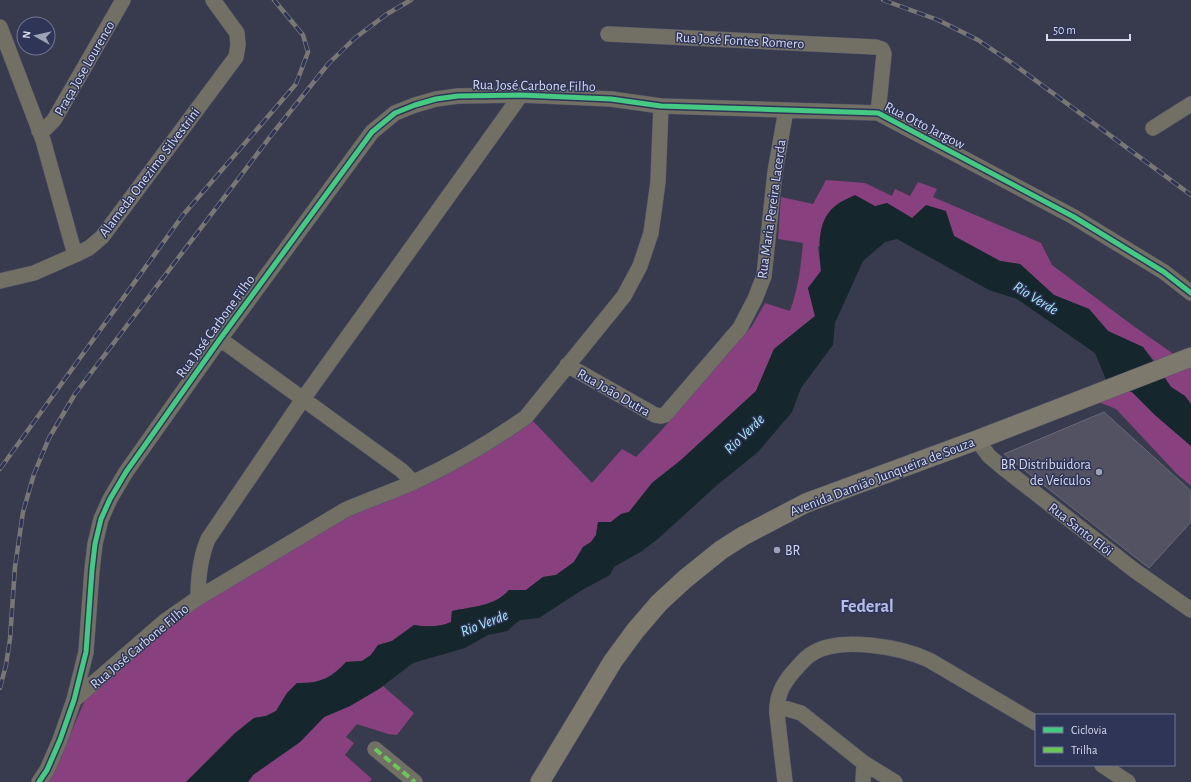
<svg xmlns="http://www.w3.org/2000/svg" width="1191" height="782" font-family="'Alegreya Sans',sans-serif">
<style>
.forest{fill:#88407e}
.water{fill:#15272d}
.building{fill:#525262;stroke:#696978}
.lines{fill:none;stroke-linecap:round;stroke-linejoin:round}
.minor-casing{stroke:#565969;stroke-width:16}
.major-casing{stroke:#565969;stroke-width:20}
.minor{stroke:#726f65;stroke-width:15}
.major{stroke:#7d796d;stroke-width:19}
.rail-casing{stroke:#797776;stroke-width:4.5}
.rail{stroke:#2f3557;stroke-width:3;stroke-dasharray:9;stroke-linecap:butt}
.quiet{stroke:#6ac65a;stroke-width:4;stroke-dasharray:8 4;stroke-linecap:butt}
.cycleway-casing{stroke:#2f3557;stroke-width:8}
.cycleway{stroke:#46c982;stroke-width:5}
.poi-dot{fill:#9da2b6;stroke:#2f3557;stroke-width:1.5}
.labels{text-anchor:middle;stroke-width:3;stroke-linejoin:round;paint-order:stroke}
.street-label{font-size:14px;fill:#d4d9ee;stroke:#2f3557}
.poi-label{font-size:14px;fill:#d4d9ee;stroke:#2f3557;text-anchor:end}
.water-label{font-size:15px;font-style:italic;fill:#a7e8f8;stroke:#2f3557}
.district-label{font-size:18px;font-weight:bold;fill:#b4bde6;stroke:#2f3557}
</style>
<rect width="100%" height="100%" fill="#383b4e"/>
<path class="forest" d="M 826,180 L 865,183 L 892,196 L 895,189 L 910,196 L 918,182 L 937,189 L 933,197 L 1041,243 L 1052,265 L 1132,325 L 1175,355 L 1155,362 L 1143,347 L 1108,331 L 1089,309 L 1054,295 L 1020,264 L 1000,261 L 954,236 L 945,211 L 912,218 L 887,203 L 818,247 L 821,271 L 808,288 L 815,316 L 774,349 L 756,391 L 681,460 L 652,483 L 629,512 L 621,514 L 611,522 L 598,522 L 596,535 L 591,542 L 583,547 L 574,562 L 556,575 L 543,577 L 526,590 L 509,590 C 496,606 471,607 452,611 L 451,622 C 441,627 425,627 414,625 L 392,641 L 378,645 L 371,655 L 362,661 L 346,662 C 331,678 319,684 297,683 L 287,693 L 276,711 L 266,716 L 254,718 L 186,782 L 47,782 L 55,769 L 85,700 L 98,686 L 169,622 L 344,516 L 462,466 L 533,421 L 592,483 L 622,449 L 636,457 L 659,433 L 752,326 L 765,303 L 790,311 C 798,289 801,266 803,243 L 778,239 L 781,197 L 813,204 Z
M 1191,364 L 1191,404 L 1185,396 L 1171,387 L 1164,376 Z
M 1126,390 L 1132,392 L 1155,415 L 1191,446 L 1191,486 L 1176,473 L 1116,409 L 1096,401 Z
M 383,686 L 414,713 L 397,735 L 388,734 L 357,724 L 346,737 L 354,743 L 345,755 L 372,779 L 369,782 L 248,782 L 253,775 L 300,742 L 324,717 L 350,706 Z"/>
<path class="water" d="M 855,195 L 875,206 L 887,203 L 912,218 L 926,205 L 946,211 L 954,236 L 1000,261 L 1020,264 L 1054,295 L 1089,309 L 1108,331 L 1143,347 L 1171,387 L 1185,396 L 1191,404 L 1191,446 L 1155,415 L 1132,392 L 1107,382 L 1095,353 L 1017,299 L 989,290 L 897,239 L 885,242 L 863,261 L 835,323 L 833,345 L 801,388 L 792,412 L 758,452 L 716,486 L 659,538 L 642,551 L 614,567 L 610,575 L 582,590 L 539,618 L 520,620 L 507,631 L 488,635 L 465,648 L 413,663 L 379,689 L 350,706 L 324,717 L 300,742 L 253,775 L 248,782 L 186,782 L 235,733 L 254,718 L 266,716 L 276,711 L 287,693 L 297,683 C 319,684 332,678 346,662 L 362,661 L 371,655 L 378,645 L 392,641 L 414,625 C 425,627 441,627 451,622 L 452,611 C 471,607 496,606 509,590 L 526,590 L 543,577 L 556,575 L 574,562 L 583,547 L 591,542 L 596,535 L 598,522 L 611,522 L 621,514 L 629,512 L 652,483 L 681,460 L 756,391 L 774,349 L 815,316 L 808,288 L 821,271 C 819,249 816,221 835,206 C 841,201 849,198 855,195 Z"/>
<path class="building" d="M 1104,412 L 1191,491 L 1191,522 L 1149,568 L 1004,454 Z"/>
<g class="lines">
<defs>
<path id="minor" d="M 0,27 L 43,140 L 75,255
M 608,34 L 876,47 L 882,49 L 884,54 L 878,113
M 1153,128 L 1191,104
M 39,131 L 46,128 L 54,120 L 123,0
M 0,281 L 34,273 L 75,255 L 89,248 L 102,237 L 236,57 L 238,45 L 237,33 L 213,0
M 220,339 L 401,470 L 413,482
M 567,365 L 655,415 L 661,416 L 665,415 L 740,328 L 755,299 L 764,276 L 775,172 L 786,110
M 977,440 L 989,456 L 1002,467 L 1134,570 L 1191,610
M 198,598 C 198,577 200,558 208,539 L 303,399 L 521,95
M 74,700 L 165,621 L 198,598 L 345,510 C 368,500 391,492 414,482 C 453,464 491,442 526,417 L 624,296 L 640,266 L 651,233 L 658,182 L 661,106
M 777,706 L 801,713 L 864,763 L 895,782
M 375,749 L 415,782
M 1102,765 L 1128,782
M 39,782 L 47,770 L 60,740 L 74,700 L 86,652 L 92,570 L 95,544 L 101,519 L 110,499 L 126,472 L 220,339 L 372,132 L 395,113 L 415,105 L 436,99 L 458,96 L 521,95 L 611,99 L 661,106 L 878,113 L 1074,217 L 1164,272 L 1191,293
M 785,782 L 777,714 C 776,697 782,685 793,672 C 799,666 805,657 813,653 C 841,636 901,647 929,660 L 1036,723
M 863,782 L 864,763"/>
<path id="major" d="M 540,782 L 613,661 L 635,631 L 659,603 L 685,579 L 721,550 L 743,536 L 806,503 L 977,440 L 1191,357"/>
</defs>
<use href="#minor" class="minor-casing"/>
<use href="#major" class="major-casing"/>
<use href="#minor" class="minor"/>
<use href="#major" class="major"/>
<defs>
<path id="rail" d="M 883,0 L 938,20 L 978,40 L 1012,63 L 1191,195
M 0,469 L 183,215 L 296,84 L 308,52 L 303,35 L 274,0
M 0,688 L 6,665 L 10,639 L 15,567 L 23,512 L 34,474 L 49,438 L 75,394 L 273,133 L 329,63 L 355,38 L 387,14 L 411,0"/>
</defs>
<use href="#rail" class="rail-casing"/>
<use href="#rail" class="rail"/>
<path class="quiet" d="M 375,749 L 415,782"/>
<defs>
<path id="cycleway" d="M 39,782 L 47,770 L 60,740 L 74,700 L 86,652 L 92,570 L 95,544 L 101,519 L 110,499 L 126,472 L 220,339 L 372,132 L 395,113 L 415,105 L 436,99 L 458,96 L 521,95 L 611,99 L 661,106 L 878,113 L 1074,217 L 1164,272 L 1191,293"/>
</defs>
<use href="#cycleway" class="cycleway-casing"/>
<use href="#cycleway" class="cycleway"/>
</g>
<g class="poi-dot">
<circle cx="1099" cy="472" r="4"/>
<circle cx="777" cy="550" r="4"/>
</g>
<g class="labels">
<g class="street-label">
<text transform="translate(740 40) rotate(3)" y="5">Rua José Fontes Romero</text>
<text transform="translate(84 68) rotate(-60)" y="5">Praça Jose Lourenco</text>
<text transform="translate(534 85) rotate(1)" y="5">Rua José Carbone Filho</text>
<text transform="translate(925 125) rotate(27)" y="5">Rua Otto Jargow</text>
<text transform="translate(149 172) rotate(-53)" y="5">Alameda Onezimo Silvestrini</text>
<text transform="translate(771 209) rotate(-82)" y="5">Rua Maria Pereira Lacerda</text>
<text transform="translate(215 326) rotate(-54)" y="5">Rua José Carbone Filho</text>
<text transform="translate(614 392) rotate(30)" y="5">Rua João Dutra</text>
<text transform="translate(882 476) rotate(-21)" y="5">Avenida Damião Junqueira de Souza</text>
<text transform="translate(1081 529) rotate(38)" y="5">Rua Santo Elói</text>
<text transform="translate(139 646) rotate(-40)" y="5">Rua José Carbone Filho</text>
</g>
<g class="poi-label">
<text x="1091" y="469">BR Distribuidora<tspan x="1091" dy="16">de Veículos</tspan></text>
<text x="785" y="555" text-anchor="start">BR</text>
</g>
<g class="water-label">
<text transform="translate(1036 298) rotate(32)" y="5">Rio Verde</text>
<text transform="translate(744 434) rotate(-44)" y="5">Rio Verde</text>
<text transform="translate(484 623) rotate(-21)" y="5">Rio Verde</text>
</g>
<g class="district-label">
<text x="867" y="612">Federal</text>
</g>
</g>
<rect x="1035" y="714" width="140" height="52" fill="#2f3557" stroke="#717793"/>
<rect x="1043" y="727" width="20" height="6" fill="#46c982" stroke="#717793"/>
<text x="1071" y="734" font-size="12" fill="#d4d9ee">Ciclovia</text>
<rect x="1043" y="747" width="20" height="6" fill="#6ac65a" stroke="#717793"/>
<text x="1071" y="754" font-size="12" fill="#d4d9ee">Trilha</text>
<g transform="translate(36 36) rotate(278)"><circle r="19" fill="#2f3557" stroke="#717793"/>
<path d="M0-3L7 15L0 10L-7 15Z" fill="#9da2b6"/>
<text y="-6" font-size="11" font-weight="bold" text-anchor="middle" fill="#d4d9ee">N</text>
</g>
<path d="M1047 34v6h83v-6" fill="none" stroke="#d4d9ee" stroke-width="2"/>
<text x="1053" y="34" font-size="12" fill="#d4d9ee" stroke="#2f3557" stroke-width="3" paint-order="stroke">50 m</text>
</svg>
